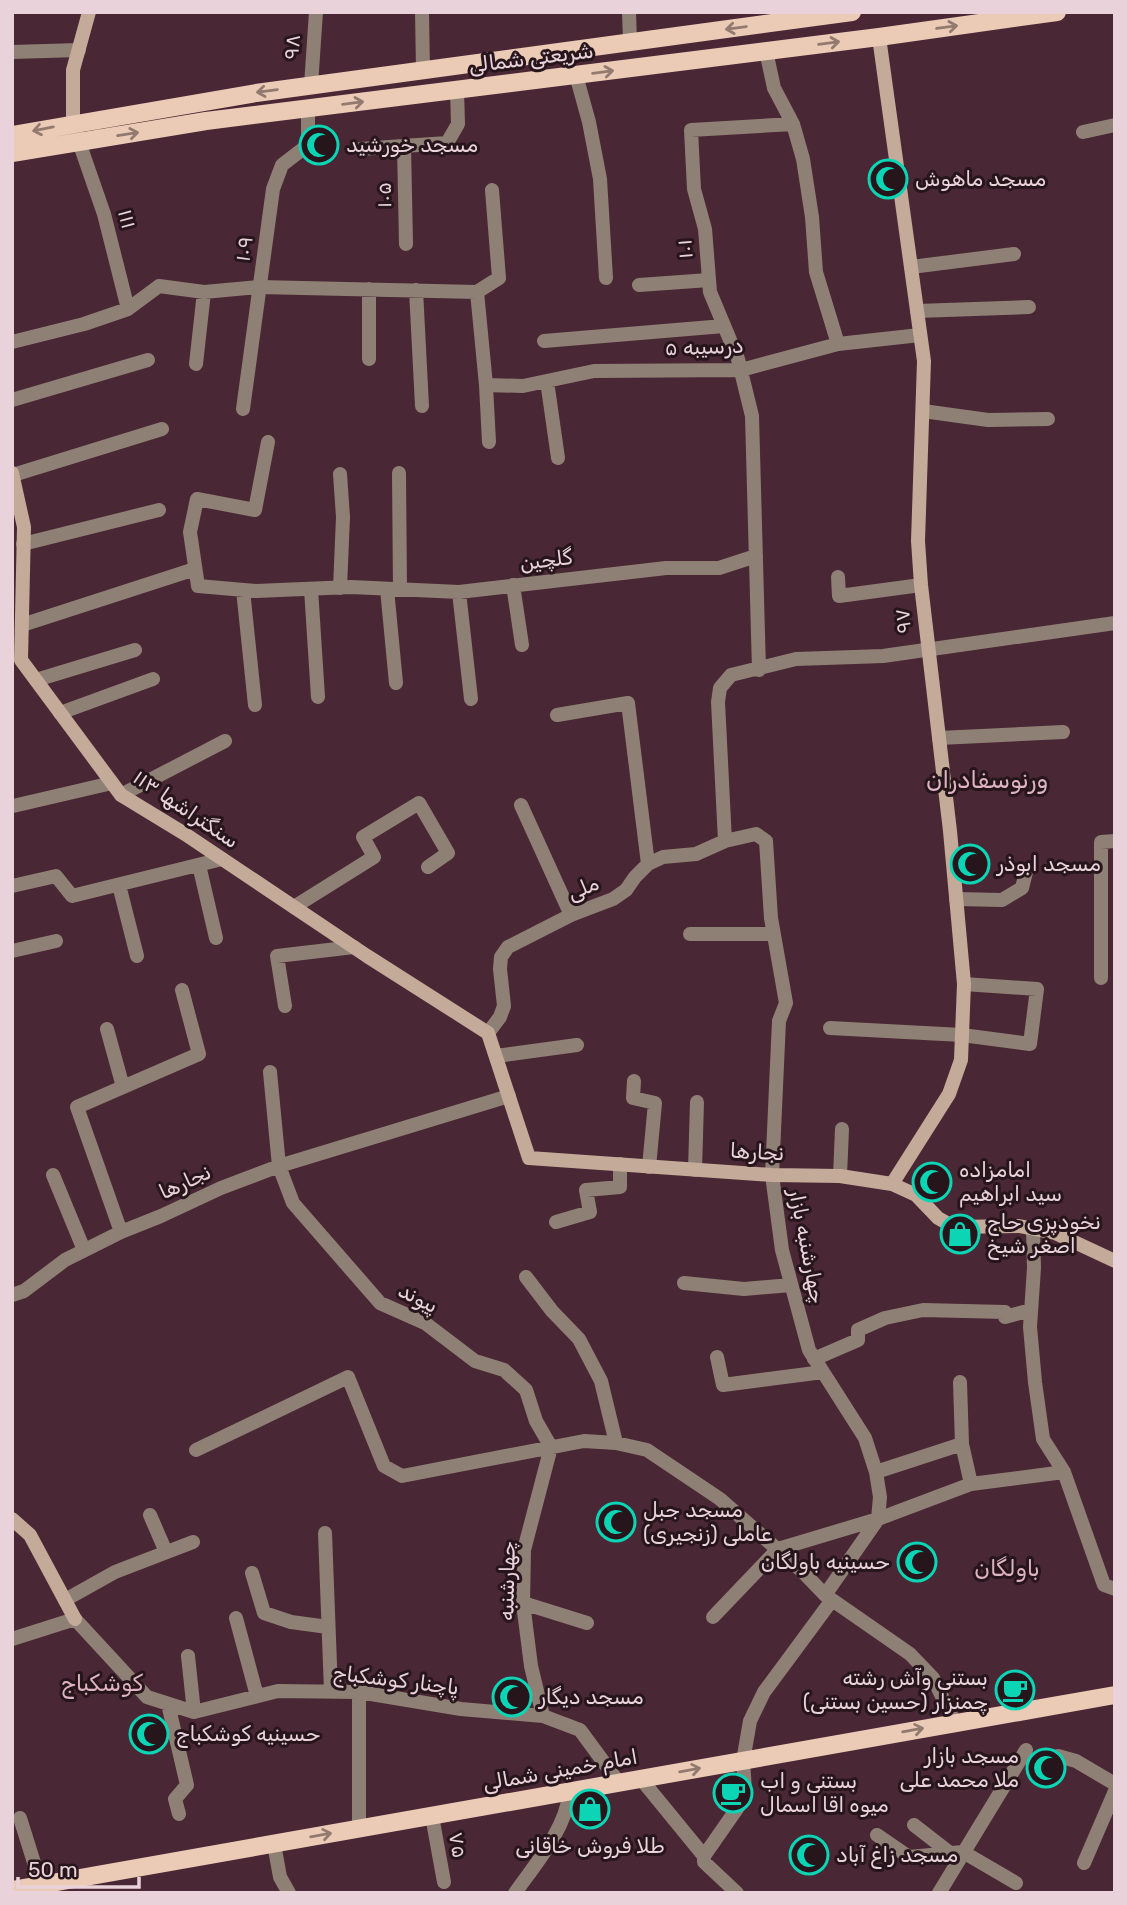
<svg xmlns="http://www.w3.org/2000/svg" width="1127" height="1905" font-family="Rubik,'Noto Naskh Arabic',sans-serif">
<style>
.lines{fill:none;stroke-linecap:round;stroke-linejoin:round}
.street{stroke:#8f8075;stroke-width:14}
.secondary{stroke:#c3aa99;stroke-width:14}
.primary{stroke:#ebcbb5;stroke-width:18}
.oneway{stroke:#927a70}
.labels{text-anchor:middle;stroke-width:6;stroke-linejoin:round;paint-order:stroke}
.street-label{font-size:21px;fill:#ead2da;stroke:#26161c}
.poi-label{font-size:21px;fill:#ead2da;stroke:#26161c;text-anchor:start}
.neighbourhood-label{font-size:23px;fill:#dfb3c1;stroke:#26161c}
.quarter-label{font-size:24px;fill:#dfb3c1;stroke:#26161c}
</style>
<rect width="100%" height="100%" fill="#4a2734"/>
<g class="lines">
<path class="street" d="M 422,12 L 423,70
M 629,12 L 630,42
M 766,51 L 774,88 L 793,124 L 803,159 L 812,217 L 816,272 L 838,344
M 12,52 L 79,50
M 576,75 L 589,122 L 600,179 L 606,278
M 311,85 L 316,12
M 1083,132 L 1115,125
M 79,142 L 104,214 L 128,309
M 404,146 L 406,244
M 360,149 L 447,143 L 458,124 L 457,90
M 911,267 L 1014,254
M 639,285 L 709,280
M 416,290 L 422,406
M 477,292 L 486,385 L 489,442
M 917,311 L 1029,307
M 544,341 L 724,326
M 12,342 L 84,324 L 128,309 L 159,286 L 204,292 L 259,287 L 477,292 L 499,278 L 492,190
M 369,359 L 369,289
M 196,364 L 204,292
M 547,381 L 558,458
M 486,385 L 523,386 L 594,371 L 741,370 L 838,344 L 920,335
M 12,400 L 148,360
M 243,409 L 273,189 L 282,165 L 308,145 L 308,108
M 923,411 L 988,420 L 1048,419
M 268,442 L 255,510 L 197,499 L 190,532 L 198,586 L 256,591 L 351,587 L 459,592 L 666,568 L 719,568 L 756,556
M 399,473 L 400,589
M 13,475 L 162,429
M 23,544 L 159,510
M 838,577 L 839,596 L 921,585
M 513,585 L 522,645
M 340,588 L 343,517 L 340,474
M 311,589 L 318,697
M 387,589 L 396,683
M 243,590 L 255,705
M 459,592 L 471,699
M 22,625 L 195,569
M 759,670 L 752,416 L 738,359 L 710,292 L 705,229 L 694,189 L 691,130 L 793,124
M 36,680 L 135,650
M 60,713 L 153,679
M 557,715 L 628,703 L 648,864
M 939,738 L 1063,732
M 121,795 L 225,741
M 521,805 L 571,915
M 13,806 L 112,783
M 725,841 L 718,702 L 720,688 L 731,675 L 796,659 L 883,656 L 1115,623
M 199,865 L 216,938
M 119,885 L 137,956
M 12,886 L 56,876 L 72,896 L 222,859
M 956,899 L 1002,900 L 1022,888 L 1026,872
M 294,907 L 374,857 L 363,837 L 419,803 L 448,853 L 428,867
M 690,934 L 774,934
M 12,951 L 56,941
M 1101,978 L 1101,842 L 1115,841
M 285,1006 L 277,956 L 354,947
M 830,1028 L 962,1035 L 1030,1044 L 1037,989 L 964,984
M 107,1029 L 123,1087
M 488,1033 L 500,1017 L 504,1006 L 500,969 L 501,957 L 508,947 L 571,915 L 613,899 L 626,890 L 635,877 L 648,864 L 663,857 L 696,854 L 725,841 L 756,834 L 766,841 L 771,918 L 786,1003 L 779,1021 L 772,1175 L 782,1250 L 809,1350 L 865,1438 L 876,1472 L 880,1497 L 878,1519 L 825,1595
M 496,1056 L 577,1045
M 270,1072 L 279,1166 L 293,1203 L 380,1303 L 425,1323 L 475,1361 L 504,1370 L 526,1390 L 536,1421 L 551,1447 L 524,1550 L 523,1603 L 531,1666 L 543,1716
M 634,1081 L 633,1098 L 655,1103 L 649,1167
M 695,1170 L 697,1102
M 53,1175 L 84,1250
M 840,1176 L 842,1129
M 556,1222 L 590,1212 L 586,1190 L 620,1187 L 620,1164
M 1033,1229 L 1034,1268 L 1030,1327 L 1035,1382 L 1043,1439 L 1064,1472 L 1104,1585 L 1115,1589
M 121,1232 L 77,1107 L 199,1054 L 182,990
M 526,1277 L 552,1311 L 579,1339 L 601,1381 L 616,1443
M 684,1283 L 744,1289 L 791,1285
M 12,1295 L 24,1291 L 65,1260 L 121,1232 L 161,1216 L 221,1188 L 279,1166 L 509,1096
M 717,1357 L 723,1385 L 823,1372
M 814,1359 L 858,1340 L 858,1330 L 885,1318 L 923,1310 L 1005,1312 L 1005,1317 L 1031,1310
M 960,1382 L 962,1444 L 971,1484
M 196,1450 L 348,1377 L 384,1466 L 402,1476 L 584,1441 L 616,1443 L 647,1450 L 720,1499 L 802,1571 L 825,1595 L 910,1654 L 933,1678 L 955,1723
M 876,1472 L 962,1444
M 150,1515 L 166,1552
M 325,1533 L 331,1691
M 252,1573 L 264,1613 L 291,1622 L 328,1627
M 65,1600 L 115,1572 L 193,1542
M 523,1603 L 587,1623
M 713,1617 L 778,1549 L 878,1519 L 971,1484 L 1064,1472
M 236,1618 L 257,1696
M 12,1639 L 75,1619 L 147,1697 L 194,1712 L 278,1691 L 359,1692 L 461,1709 L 543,1716 L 580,1730 L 619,1783
M 188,1656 L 194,1712
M 359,1692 L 359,1829
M 168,1704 L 187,1785 L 175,1799 L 179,1814
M 1058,1756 L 1076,1761 L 1115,1784
M 641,1779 L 704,1856
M 432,1816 L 444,1882
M 20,1818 L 41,1885
M 914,1825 L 950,1853
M 877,1835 L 909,1857 L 963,1852 L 1016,1883
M 274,1844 L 280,1877 L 289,1893
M 1084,1863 L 1115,1791
M 515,1893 C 537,1862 565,1830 570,1792
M 737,1893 L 704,1862 L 704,1856 L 743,1800 L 745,1790 L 743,1761 L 750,1721 L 764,1692 L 832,1600
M 939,1893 L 1026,1750"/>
<path class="secondary" d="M 879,37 L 924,361 L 918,541 L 921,585 L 950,831 L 964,984 L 961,1060 L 949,1094 L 892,1184
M 73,124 L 73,70 L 89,12
M 12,473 L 24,527 L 21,660 L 121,795 L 185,834 L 367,956 L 488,1033 L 529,1158 L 772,1175 L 840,1176 L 892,1184 L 916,1195 L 938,1218 L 954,1227 L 1019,1226 L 1055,1233 L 1115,1261
M 12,1519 L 30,1535 L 75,1619"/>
<path class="primary" d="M 12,135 L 256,93 L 852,12
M 12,153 L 206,121 L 879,37 L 1057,12
M 12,1890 L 1115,1695"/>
</g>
<defs><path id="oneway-shaft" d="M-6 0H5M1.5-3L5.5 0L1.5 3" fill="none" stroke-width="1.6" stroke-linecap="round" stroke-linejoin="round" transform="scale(1.75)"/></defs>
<g class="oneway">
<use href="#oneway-shaft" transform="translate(947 27) rotate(-8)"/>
<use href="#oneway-shaft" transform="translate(736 28) rotate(172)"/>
<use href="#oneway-shaft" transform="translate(829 43) rotate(-7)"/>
<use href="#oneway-shaft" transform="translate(603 72) rotate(-7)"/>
<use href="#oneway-shaft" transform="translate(267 91) rotate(172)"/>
<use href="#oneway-shaft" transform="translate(353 103) rotate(-7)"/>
<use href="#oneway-shaft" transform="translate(43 129) rotate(169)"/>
<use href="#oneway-shaft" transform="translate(128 134) rotate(-9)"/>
<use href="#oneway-shaft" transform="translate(913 1730) rotate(-10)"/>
<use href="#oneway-shaft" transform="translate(690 1770) rotate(-10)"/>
<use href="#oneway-shaft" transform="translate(321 1835) rotate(-10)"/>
</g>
<defs>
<symbol id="mosque-ring" viewBox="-11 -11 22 22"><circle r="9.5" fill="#26161c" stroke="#0bd5b5" stroke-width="1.5"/><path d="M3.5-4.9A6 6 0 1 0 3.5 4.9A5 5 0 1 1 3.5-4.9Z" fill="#0bd5b5"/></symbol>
<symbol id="shop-ring" viewBox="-11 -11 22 22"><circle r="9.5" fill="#26161c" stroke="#0bd5b5" stroke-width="1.5"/><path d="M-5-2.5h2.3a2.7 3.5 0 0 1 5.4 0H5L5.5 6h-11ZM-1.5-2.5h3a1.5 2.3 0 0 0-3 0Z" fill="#0bd5b5"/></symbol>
<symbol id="cafe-ring" viewBox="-11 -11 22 22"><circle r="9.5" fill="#26161c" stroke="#0bd5b5" stroke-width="1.5"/><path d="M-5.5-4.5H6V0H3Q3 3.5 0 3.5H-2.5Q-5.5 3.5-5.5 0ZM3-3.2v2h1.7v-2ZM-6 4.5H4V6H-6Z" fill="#0bd5b5"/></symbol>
</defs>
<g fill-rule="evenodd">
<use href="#mosque-ring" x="297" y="123" width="44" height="44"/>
<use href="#mosque-ring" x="866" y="157" width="44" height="44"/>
<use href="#mosque-ring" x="948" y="842" width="44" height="44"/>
<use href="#mosque-ring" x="910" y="1160" width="44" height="44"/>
<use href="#shop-ring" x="938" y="1212" width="44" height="44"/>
<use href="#mosque-ring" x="594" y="1500" width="44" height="44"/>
<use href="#mosque-ring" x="895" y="1540" width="44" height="44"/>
<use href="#cafe-ring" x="993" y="1668" width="44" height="44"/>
<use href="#mosque-ring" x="490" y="1675" width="44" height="44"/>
<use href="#mosque-ring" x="127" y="1712" width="44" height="44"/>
<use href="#mosque-ring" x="1024" y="1746" width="44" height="44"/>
<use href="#cafe-ring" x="711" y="1771" width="44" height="44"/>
<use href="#shop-ring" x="568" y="1787" width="44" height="44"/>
<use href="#mosque-ring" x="787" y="1833" width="44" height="44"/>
</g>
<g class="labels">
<g class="street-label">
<text transform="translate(292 47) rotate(-86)" y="7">۹۸</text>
<text transform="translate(531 58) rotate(-7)" y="7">شریعتی شمالی</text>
<text transform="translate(384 195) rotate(-91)" y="7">۱۰۵</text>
<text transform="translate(127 219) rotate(75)" y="7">۱۱۱</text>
<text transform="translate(244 249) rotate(-82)" y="7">۱۰۹</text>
<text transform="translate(685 249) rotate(-95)" y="7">۱۰۱</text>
<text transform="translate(704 347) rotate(-2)" y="7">درسیبه ۵</text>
<text transform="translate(546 560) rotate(-7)" y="7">گلچین</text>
<text transform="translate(903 621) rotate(-95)" y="7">۹۷</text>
<text transform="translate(186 809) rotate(34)" y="7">سنگتراشها ۱۱۳</text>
<text transform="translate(583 888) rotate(-23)" y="7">ملی</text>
<text transform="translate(757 1152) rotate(3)" y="7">نجارها</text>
<text transform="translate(185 1182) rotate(-25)" y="7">نجارها</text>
<text transform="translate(807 1246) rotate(79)" y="7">چهارشنبه بازار</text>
<text transform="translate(418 1298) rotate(27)" y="7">پیوند</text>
<text transform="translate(507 1581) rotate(-89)" y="7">چهارشنبه</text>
<text transform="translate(396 1680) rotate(7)" y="7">پاچنار کوشکباج</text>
<text transform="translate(560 1770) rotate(-10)" y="7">امام خمینی شمالی</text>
<text transform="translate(458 1845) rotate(80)" y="7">۷۵</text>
</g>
<g class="poi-label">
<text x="346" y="152">مسجد خورشید</text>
<text x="915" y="186">مسجد ماهوش</text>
<text x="997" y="871">مسجد ابوذر</text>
<text x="959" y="1177">امامزاده<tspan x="959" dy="24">سید ابراهیم</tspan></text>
<text x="987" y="1229">نخودپزی حاج<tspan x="987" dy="24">اصغر شیخ</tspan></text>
<text x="643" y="1517">مسجد جبل<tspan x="643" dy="24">عاملی (زنجیری)</tspan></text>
<text x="890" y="1569" text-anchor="end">حسینیه باولگان</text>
<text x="988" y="1685" text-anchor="end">بستنی وآش رشته<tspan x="988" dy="24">چمنزار (حسین بستنی)</tspan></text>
<text x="539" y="1704">مسجد دیگار</text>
<text x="176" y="1741">حسینیه کوشکباج</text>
<text x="1019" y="1763" text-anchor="end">مسجد بازار<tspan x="1019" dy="24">ملا محمد علی</tspan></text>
<text x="760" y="1788">بستنی و اب<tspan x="760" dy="24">میوه اقا اسمال</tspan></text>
<text x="590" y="1853" text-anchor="middle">طلا فروش خاقانی</text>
<text x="836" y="1862">مسجد زاغ آباد</text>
</g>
<g class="neighbourhood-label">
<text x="1007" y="1576">باولگان</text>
<text x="102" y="1691">کوشکباج</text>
</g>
<g class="quarter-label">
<text x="987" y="788">ورنوسفادران</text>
</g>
</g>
<rect width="1127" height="1905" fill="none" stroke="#ead2da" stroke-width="28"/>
<path d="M18 1877v10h121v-10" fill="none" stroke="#ead2da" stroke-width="3.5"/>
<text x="28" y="1877" font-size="21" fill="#ead2da" stroke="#26161c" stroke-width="5" paint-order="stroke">50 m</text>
</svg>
